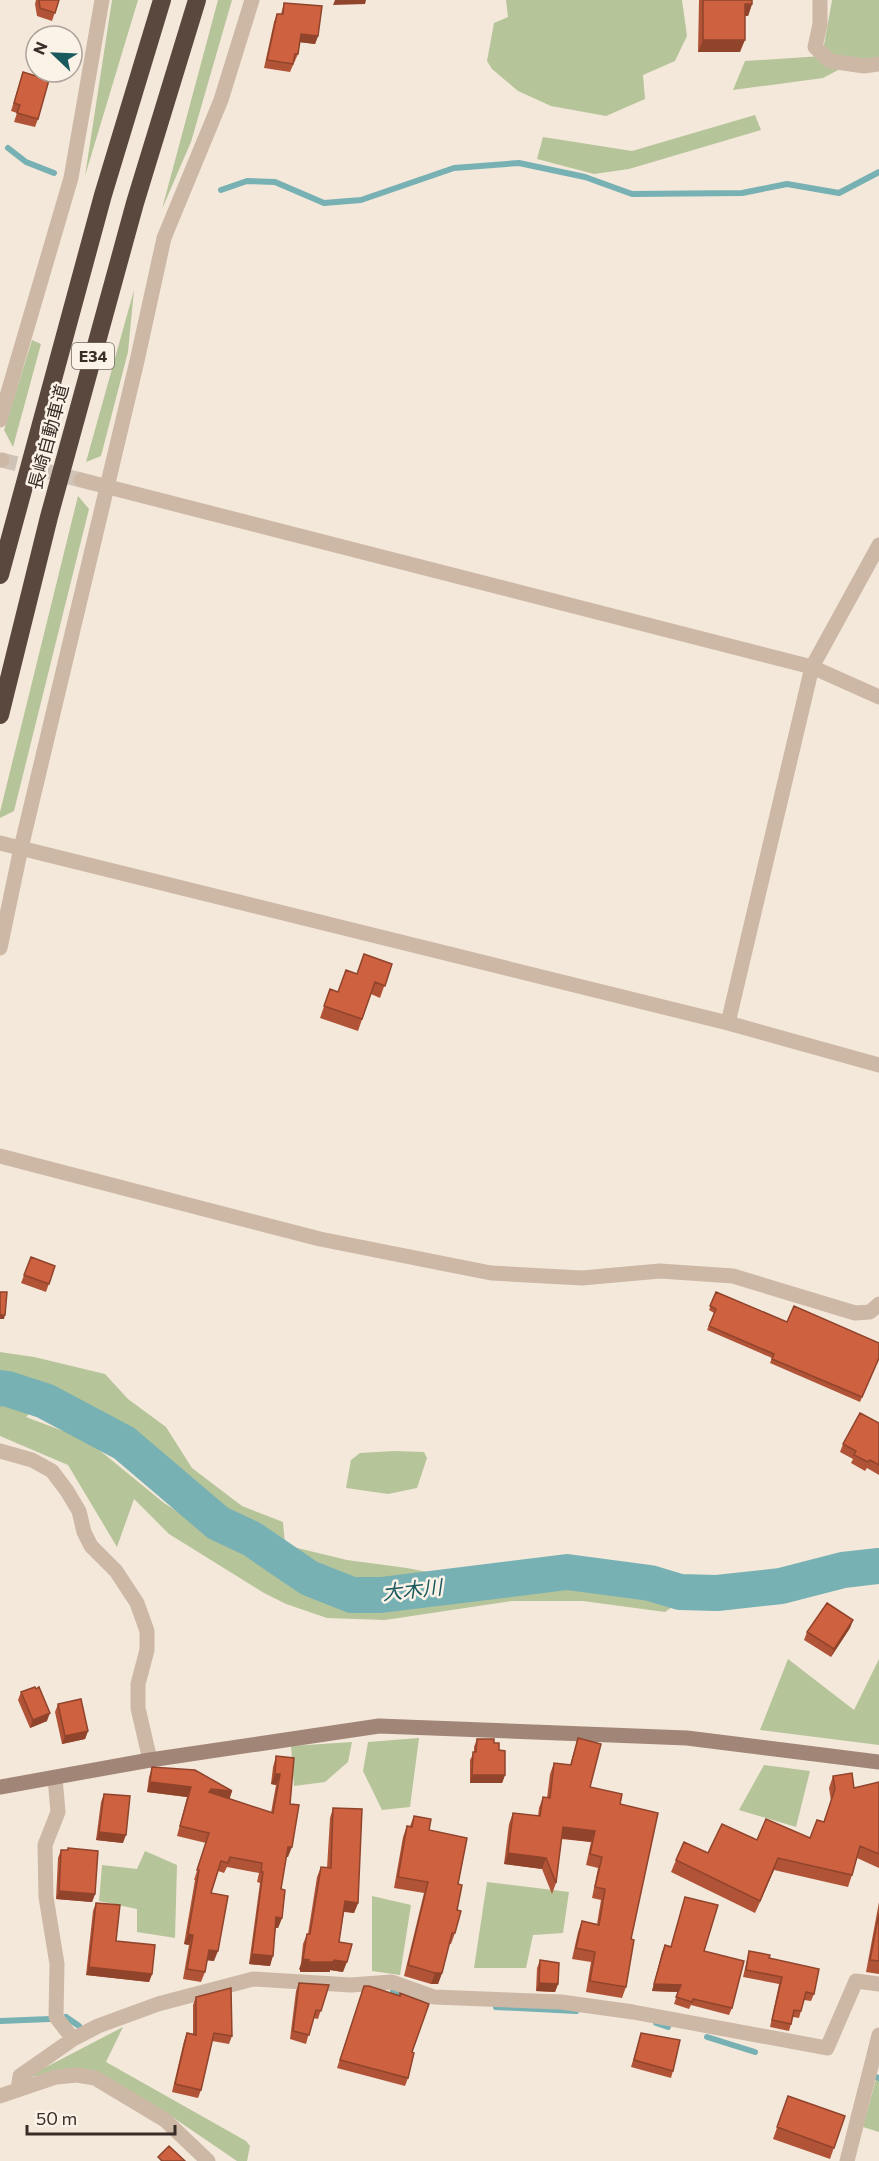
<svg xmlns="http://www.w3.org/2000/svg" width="879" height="2161" font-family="Commissioner,'Noto Sans JP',sans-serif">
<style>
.green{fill:#b6c49a}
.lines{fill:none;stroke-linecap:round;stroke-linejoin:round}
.stream{stroke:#78b1b3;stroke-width:6}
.river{stroke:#78b1b3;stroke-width:36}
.street-tunnel{stroke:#cfc3b7;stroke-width:15;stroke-dasharray:15 8;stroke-linecap:butt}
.street{stroke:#cdb8a6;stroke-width:15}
.secondary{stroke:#a18677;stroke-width:15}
.highway{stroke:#5a473e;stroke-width:18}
.wall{fill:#b15336}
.shaded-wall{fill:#90442c}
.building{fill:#ce613f;stroke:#90442c;stroke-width:1.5}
.labels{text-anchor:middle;stroke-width:5;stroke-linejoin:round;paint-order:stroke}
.shield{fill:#fbf2e8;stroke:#736862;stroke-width:1.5}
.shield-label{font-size:16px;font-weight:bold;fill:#392d28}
.street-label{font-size:18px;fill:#392d28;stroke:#fbf2e8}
.water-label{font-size:20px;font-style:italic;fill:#1a595d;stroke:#fbf2e8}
</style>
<rect width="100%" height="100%" fill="#f4e8db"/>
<path class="green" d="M 112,0 L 138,0 L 85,176 Z
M 218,0 L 232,0 L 191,142 L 162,209 Z
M 506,0 L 682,0 L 687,36 L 675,61 L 643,75 L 645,99 L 606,116 L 551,106 L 518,91 L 492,69 L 487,61 L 494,23 L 508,17 Z
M 832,0 L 879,0 L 879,59 L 859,59 L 823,78 L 733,90 L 745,61 L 822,56 Z
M 755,115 L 761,130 L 629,169 L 594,174 L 537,159 L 543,137 L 632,151 Z
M 134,290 L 128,352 L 101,456 L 86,462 Z
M 32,340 L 41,344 L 13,447 L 4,430 Z
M 78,496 L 89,509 L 14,811 L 0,818 L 0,812 Z
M 0,1352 L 34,1357 L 105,1374 L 128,1399 L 166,1427 L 192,1468 L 242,1506 L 283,1522 L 285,1545 L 347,1560 L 407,1568 L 443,1575 L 399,1583 L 348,1579 L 216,1514 L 131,1435 L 49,1394 L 26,1417 L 87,1440 L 164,1503 L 284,1579 L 346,1601 L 379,1603 L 571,1580 L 644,1589 L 681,1601 L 665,1612 L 583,1601 L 511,1601 L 385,1620 L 327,1618 L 286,1604 L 264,1593 L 169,1534 L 134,1499 L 117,1547 L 68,1465 L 0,1436 Z
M 394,1451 L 424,1452 L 427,1458 L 417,1488 L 388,1494 L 346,1488 L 351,1460 L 360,1453 Z
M 788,1659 L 854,1710 L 879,1659 L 879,1745 L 760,1730 Z
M 419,1738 L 410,1807 L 382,1810 L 363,1771 L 368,1742 Z
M 352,1742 L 348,1762 L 325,1782 L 294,1786 L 291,1746 Z
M 764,1765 L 810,1771 L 796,1827 L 739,1810 Z
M 145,1851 L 177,1865 L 175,1938 L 137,1932 L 137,1909 L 99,1901 L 102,1865 L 137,1869 Z
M 487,1882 L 569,1892 L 563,1933 L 533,1935 L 526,1968 L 474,1968 Z
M 372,1896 L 411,1905 L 400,1975 L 372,1971 Z
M 123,2027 L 106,2062 L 246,2141 L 250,2146 L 247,2161 L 237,2161 L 165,2112 L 93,2070 L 27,2077 Z
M 876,2079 L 879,2080 L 879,2132 L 863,2127 Z"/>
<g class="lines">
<path class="stream" d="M 8,148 L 26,162 L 54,173
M 221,190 L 247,181 L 275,182 L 324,203 L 361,200 L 454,168 L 519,163 L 585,177 L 632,194 L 742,193 L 787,184 L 839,193 L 879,172
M 393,1991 L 421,2000
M 496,2007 L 576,2011
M 66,2017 L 79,2026
M 0,2021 L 50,2019
M 656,2023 L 668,2027
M 707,2037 L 755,2052
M 876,2077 L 879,2078"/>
<path class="river" d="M 0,1388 L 8,1389 L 45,1401 L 124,1443 L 218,1523 L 252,1539 L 309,1578 L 352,1595 L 381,1595 L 567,1572 L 650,1583 L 680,1592 L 717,1593 L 781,1586 L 843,1570 L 879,1566"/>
<path class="street-tunnel" d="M 2,460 L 81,480"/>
<path class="street" d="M 820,0 L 820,24 L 815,47 L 830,61 L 864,66 L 879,64
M 0,420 L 71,178 L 102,0
M 0,460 L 2,460
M 81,480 L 812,667 L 879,697
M 0,843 L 728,1023 L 879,1065
M 0,948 L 21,848 L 137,361 L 164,238 L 221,100 L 252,0
M 728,1023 L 812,667 L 879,545
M 0,1156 L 320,1239 L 491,1273 L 582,1278 L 660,1271 L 733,1276 L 855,1313 L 870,1312 L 879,1304
M 0,1451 L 32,1460 L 52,1471 L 67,1491 L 79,1511 L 84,1532 L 91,1546 L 116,1571 L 137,1603 L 147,1631 L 147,1650 L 138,1684 L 138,1708 L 150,1760
M 55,1778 L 58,1812 L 45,1845 L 46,1897 L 57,1964 L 56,2017 L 73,2039
M 18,2090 L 20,2076 L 73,2039 L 98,2026 L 158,2004 L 253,1979 L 351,1985 L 392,1982 L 434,1997 L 561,2002 L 633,2012 L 827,2048 L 856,1981 L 879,1984
M 0,2096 L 56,2077 L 77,2075 L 95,2078 L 165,2120 L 208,2161
M 847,2161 L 879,2035"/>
<path class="secondary" d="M 0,1787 L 150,1760 L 379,1726 L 687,1738 L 879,1762"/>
<path class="highway" d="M 0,575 L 103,195 L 162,0
M 0,715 L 49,517 L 135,203 L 197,0"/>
</g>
<path class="wall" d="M 36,0 L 59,0 L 52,21 L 37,16 L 35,4 Z
M 699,0 L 752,0 L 752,4 L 748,16 L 745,16 L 740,52 L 698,52 Z
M 284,3 L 318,36 L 315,44 L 300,42 L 298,54 L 290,72 L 264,68 L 274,22 L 277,14 L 281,14 Z
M 23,72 L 38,119 L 35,127 L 14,122 L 17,113 L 11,111 Z
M 392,964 L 380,998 L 371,994 L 358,1031 L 320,1018 L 330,989 L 338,992 L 357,974 Z
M 31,1257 L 55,1266 L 46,1292 L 21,1283 Z
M 716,1292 L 787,1322 L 879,1358 L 860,1402 L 770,1363 L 772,1358 L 707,1330 L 714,1313 L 709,1310 Z
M 879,1423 L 879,1475 L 867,1468 L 865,1471 L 851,1463 L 853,1459 L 840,1452 L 843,1444 Z
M 853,1620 L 850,1628 L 831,1657 L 804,1640 L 807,1632 Z
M 21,1692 L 47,1721 L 30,1728 L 18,1700 Z
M 58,1704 L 88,1731 L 85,1739 L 62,1744 L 55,1712 Z
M 578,1738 L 590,1787 L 620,1804 L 631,1939 L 626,1987 L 622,1998 L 586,1992 L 591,1962 L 572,1959 L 578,1932 L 582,1921 L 597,1924 L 601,1900 L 592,1898 L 598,1868 L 586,1865 L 591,1842 L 561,1839 L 556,1883 L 552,1894 L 542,1869 L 504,1864 L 509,1824 L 513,1813 L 538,1816 L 539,1808 L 543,1797 L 547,1798 L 550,1774 L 554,1763 L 570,1765 Z
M 477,1739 L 494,1743 L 505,1775 L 502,1783 L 470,1783 L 470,1760 L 474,1752 L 474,1747 Z
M 276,1756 L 290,1804 L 288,1857 L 286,1857 L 281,1889 L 282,1918 L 278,1928 L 276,1928 L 270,1966 L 249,1964 L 260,1883 L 257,1882 L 259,1873 L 227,1867 L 224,1873 L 218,1871 L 211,1893 L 214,1961 L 207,1960 L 205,1972 L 201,1982 L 183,1979 L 189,1945 L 184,1944 L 195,1880 L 194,1880 L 206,1843 L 177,1836 L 187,1797 L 147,1792 L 149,1777 L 152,1767 L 232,1791 L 229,1799 L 271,1813 L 276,1785 L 271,1784 L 273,1767 Z
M 833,1776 L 854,1788 L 879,1782 L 879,1868 L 857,1858 L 852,1875 L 848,1887 L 774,1870 L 755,1913 L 671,1872 L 676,1860 L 708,1853 L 757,1840 L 810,1838 L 824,1822 L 831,1801 L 829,1788 Z
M 104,1794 L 123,1843 L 96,1840 L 101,1802 Z
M 333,1808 L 358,1903 L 354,1913 L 344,1912 L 339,1942 L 343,1972 L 330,1970 L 330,1972 L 300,1972 L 303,1944 L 307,1934 L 308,1934 L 317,1877 L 321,1867 L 327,1868 L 330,1818 Z
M 414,1816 L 429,1830 L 458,1884 L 455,1933 L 451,1944 L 449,1944 L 442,1973 L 438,1984 L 431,1984 L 404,1976 L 424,1893 L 394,1888 L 403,1837 L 407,1826 L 410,1826 Z
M 68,1848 L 95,1894 L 92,1902 L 56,1899 L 58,1858 L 61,1850 L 67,1850 Z
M 685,1897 L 704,1951 L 732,2008 L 729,2015 L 691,2005 L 689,2009 L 674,2004 L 678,1992 L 652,1991 L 662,1952 L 665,1945 L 671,1946 Z
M 879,1902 L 879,1974 L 866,1972 Z
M 96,1903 L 116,1941 L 152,1974 L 149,1982 L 86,1975 L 93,1911 Z
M 749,1951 L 769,1958 L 814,1994 L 811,2001 L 804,2000 L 799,2018 L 793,2017 L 789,2031 L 770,2027 L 779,1984 L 743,1977 L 747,1959 Z
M 540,1960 L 558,1984 L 555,1992 L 536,1991 L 537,1968 Z
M 299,1983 L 329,1985 L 318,2019 L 313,2018 L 306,2044 L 290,2039 L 296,1991 Z
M 364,1986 L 412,2052 L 408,2078 L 405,2086 L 337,2068 Z
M 196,1997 L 232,2036 L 229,2044 L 212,2041 L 201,2090 L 198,2098 L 172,2092 L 184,2041 L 187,2033 L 193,2034 L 193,2005 Z
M 641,2033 L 673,2071 L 671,2078 L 631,2067 Z
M 788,2096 L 845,2116 L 830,2159 L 773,2139 Z"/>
<path class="shaded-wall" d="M 335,0 L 366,0 L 365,4 L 333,5 Z
M 745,4 L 752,4 L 748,16 L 740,16 Z
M 301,34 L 318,36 L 315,44 L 298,42 Z
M 703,40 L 745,40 L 740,52 L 698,52 Z
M 0,1315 L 5,1315 L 4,1319 L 0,1319 Z
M 853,1620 L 850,1628 L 831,1657 L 834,1649 Z
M 50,1713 L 47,1721 L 30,1728 L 33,1720 Z
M 88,1731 L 85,1739 L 62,1744 L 65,1736 Z
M 275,1774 L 280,1774 L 276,1785 L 271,1784 Z
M 472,1775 L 505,1775 L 502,1783 L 470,1783 Z
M 150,1782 L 191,1787 L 187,1797 L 147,1792 Z
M 211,1789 L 232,1791 L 229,1801 L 206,1802 Z
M 563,1827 L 595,1831 L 591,1842 L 559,1838 Z
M 99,1832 L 126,1835 L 123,1843 L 96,1840 Z
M 288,1847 L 292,1847 L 288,1857 L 284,1857 Z
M 508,1853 L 546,1858 L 542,1869 L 504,1864 Z
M 778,1858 L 774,1870 L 755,1913 L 760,1901 Z
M 59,1891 L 95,1894 L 92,1902 L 56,1899 Z
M 345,1901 L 358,1903 L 354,1913 L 342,1911 Z
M 276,1917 L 282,1918 L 278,1928 L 273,1928 Z
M 188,1934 L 193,1935 L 189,1945 L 184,1944 Z
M 209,1950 L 218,1951 L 214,1961 L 205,1960 Z
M 252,1954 L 273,1956 L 270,1966 L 249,1964 Z
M 303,1959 L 334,1960 L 347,1962 L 343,1972 L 330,1970 L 330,1972 L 300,1972 L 300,1970 L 299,1969 Z
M 89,1967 L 152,1974 L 149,1982 L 86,1975 Z
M 435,1973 L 442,1973 L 438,1984 L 431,1984 Z
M 539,1983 L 558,1984 L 555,1992 L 536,1991 Z
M 654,1984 L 681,1985 L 678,1992 L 652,1991 Z"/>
<path class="building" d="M 39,0 L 59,0 L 55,13 L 40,8 Z
M 703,0 L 752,0 L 752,4 L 745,4 L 745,40 L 703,40 Z
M 284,3 L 322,6 L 318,36 L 301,34 L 298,54 L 295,54 L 293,64 L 267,60 L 277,14 L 283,14 Z
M 23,72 L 49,80 L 38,119 L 17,113 L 20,105 L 14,103 Z
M 364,954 L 392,964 L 385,986 L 375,982 L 362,1019 L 324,1006 L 330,989 L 338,992 L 346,970 L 357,974 Z
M 31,1257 L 55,1266 L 49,1284 L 24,1275 Z
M 0,1292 L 7,1292 L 5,1315 L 0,1315 Z
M 716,1292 L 787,1322 L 794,1306 L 879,1343 L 879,1358 L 862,1397 L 772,1359 L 774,1354 L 709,1326 L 716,1309 L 710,1306 Z
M 860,1413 L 879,1423 L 879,1465 L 870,1460 L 868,1462 L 854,1455 L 856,1451 L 843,1444 Z
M 827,1603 L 853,1620 L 834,1649 L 807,1632 Z
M 35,1687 L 36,1689 L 39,1687 L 50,1713 L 33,1720 L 21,1692 Z
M 81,1699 L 88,1731 L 65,1736 L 58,1704 Z
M 578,1738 L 601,1744 L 590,1787 L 622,1794 L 620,1804 L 658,1813 L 631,1939 L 634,1940 L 626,1987 L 590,1981 L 595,1952 L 576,1948 L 582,1921 L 599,1925 L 605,1889 L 595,1887 L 602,1857 L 590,1854 L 595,1831 L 563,1827 L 556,1883 L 546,1858 L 508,1853 L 513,1813 L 540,1816 L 543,1797 L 550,1798 L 554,1763 L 571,1765 Z
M 477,1739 L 494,1739 L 494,1743 L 499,1743 L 499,1750 L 505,1751 L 505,1775 L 472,1775 L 473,1752 L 476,1752 Z
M 276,1756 L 294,1758 L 290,1804 L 299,1805 L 292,1847 L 288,1847 L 281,1889 L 285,1890 L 282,1918 L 276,1917 L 273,1956 L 252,1954 L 263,1872 L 261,1872 L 262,1863 L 230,1857 L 228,1863 L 221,1861 L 211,1893 L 228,1896 L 218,1951 L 209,1950 L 205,1972 L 187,1969 L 193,1935 L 188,1934 L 199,1870 L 197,1870 L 209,1833 L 180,1826 L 191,1787 L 150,1782 L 152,1767 L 195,1770 L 232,1791 L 211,1789 L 209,1792 L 273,1813 L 280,1774 L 275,1774 Z
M 852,1773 L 854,1788 L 879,1782 L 879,1854 L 860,1846 L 852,1875 L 778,1858 L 760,1901 L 676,1860 L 684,1842 L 708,1853 L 722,1824 L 757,1840 L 766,1819 L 810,1838 L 817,1820 L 824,1822 L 835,1789 L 833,1776 Z
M 104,1794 L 130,1796 L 126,1835 L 99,1832 Z
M 333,1808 L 362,1809 L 358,1903 L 345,1901 L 339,1942 L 352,1944 L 347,1962 L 334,1960 L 333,1962 L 303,1962 L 310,1960 L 303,1959 L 307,1934 L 310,1934 L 321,1867 L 331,1868 Z
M 414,1816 L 431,1819 L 429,1830 L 467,1838 L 458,1884 L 462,1885 L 457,1910 L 461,1911 L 455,1933 L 452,1933 L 442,1973 L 435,1973 L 408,1965 L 428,1882 L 398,1877 L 407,1826 L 412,1827 Z
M 68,1848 L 98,1851 L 95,1894 L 59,1891 L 61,1850 L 68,1850 Z
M 685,1897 L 718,1905 L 704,1951 L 744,1961 L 732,2008 L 693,1999 L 692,2002 L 676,1997 L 681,1985 L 654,1984 L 665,1945 L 671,1947 Z
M 96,1903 L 120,1905 L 116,1941 L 155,1945 L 152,1974 L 89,1967 Z
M 879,1913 L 879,1961 L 870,1960 Z
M 749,1951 L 770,1955 L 769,1958 L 819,1969 L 814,1994 L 806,1992 L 801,2011 L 794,2010 L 791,2024 L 772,2020 L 782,1977 L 746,1970 Z
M 540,1960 L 559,1963 L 558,1984 L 539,1983 Z
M 299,1983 L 329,1985 L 321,2011 L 316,2010 L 309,2035 L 293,2031 Z
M 364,1986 L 369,1986 L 400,1996 L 400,1993 L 429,2004 L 412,2052 L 414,2053 L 408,2078 L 340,2060 Z
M 231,1988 L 232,2036 L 214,2033 L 201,2090 L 175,2084 L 187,2033 L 196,2035 L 196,1997 Z
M 641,2033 L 680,2040 L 673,2071 L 634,2060 Z
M 788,2096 L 845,2116 L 834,2148 L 777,2127 Z
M 169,2146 L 185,2161 L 162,2161 L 158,2157 Z"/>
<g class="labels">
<rect class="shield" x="72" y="343" width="42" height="26" rx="4.5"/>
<g class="shield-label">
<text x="93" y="362">E34</text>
</g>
<g class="street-label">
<text transform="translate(49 437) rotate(-75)" y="6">長崎自動車道</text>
</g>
<g class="water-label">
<text transform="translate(412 1590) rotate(-6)" y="7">大木川</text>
</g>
</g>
<g transform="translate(54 54) rotate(293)"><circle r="28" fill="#fbf2e8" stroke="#ada39b" stroke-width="1.5"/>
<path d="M0-4.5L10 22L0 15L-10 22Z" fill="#1a595d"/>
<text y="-9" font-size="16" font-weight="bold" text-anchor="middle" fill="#392d28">N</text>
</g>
<path d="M27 2125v9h148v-9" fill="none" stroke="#392d28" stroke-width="3"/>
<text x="36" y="2125" font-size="18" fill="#392d28" stroke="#fbf2e8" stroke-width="4.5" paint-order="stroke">50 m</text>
</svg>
